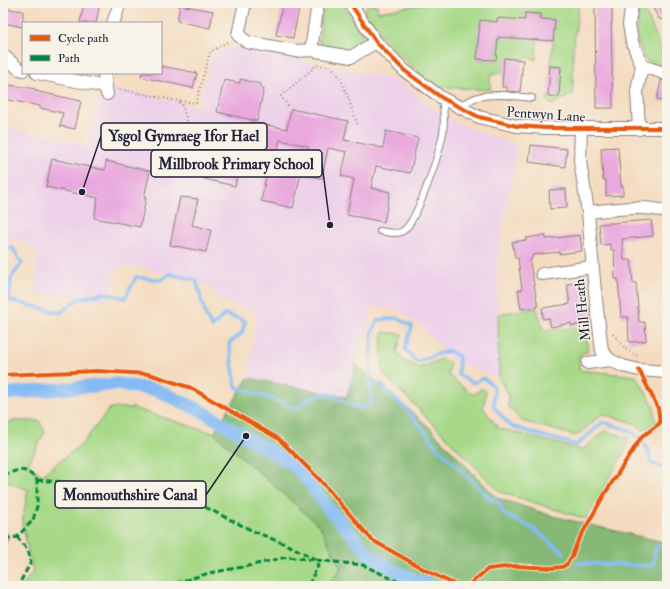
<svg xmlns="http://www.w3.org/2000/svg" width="670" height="589" font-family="'IM FELL Double Pica',serif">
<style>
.built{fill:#edd1e9}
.green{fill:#a7d988;stroke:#647e62}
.forest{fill:#85b974;stroke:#546e58}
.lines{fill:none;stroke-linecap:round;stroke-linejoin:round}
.stream{stroke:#84bbf4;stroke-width:3.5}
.canal{stroke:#84bbf4;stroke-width:13}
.building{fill:#e9a8de}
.lane-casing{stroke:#8b7e7d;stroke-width:8}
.street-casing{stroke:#8b7e7d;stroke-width:14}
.path{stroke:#8b7e7d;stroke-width:2;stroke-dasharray:1 3;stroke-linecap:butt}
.lane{stroke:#fff;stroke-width:6}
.street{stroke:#fff;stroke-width:12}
.quiet{stroke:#00873e;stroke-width:3;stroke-dasharray:6 3;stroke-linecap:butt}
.cycleway-casing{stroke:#f7f3e8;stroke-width:6}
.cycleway{stroke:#e8590c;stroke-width:4}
.labels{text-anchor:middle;stroke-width:3;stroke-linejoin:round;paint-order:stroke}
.street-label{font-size:14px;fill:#22223b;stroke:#f7f3e8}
.leader{fill:none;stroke:#22223b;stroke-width:1.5}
.callout-dot{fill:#22223b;stroke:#f7f3e8;stroke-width:1.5}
.callout{fill:#f7f3e8;stroke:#22223b;stroke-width:1.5}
.callout-label{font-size:15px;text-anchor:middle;font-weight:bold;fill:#22223b}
</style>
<rect width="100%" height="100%" fill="#f7f3e8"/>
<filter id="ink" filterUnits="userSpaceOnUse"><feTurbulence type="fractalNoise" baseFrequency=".025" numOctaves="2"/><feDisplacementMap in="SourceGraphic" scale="8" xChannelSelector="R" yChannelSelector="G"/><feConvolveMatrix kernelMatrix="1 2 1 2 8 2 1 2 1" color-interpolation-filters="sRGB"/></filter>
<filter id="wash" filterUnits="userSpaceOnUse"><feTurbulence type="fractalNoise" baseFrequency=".012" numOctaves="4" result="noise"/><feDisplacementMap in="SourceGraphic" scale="16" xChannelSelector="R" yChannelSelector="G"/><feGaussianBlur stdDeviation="0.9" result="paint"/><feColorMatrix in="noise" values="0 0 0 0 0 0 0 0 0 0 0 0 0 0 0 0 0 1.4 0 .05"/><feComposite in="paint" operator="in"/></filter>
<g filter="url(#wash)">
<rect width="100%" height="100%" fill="#f4dbbf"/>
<path class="built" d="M 238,45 L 332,67 L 372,74 L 400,82 L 429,105 L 457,123 L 517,146 L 497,267 L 499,378 L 452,360 L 421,325 L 393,308 L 373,306 L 347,397 L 248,378 L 257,311 L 218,300 L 211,286 L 147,269 L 118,266 L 107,301 L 35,293 L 37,251 L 19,240 L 3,242 L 3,127 L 88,145 L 102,86 L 179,101 L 199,107 L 211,55 Z"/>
<path class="green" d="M 326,3 L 343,3 L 350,16 L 362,33 L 363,40 L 356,46 L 347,52 L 322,46 L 319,42 L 322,8 Z
M 430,3 L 579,3 L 573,49 L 573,94 L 552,105 L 548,102 L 548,96 L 559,97 L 561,67 L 551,66 L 555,20 L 540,19 L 541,14 L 525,13 L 525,21 L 497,19 L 497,22 L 480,21 L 477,59 L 496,60 L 498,37 L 537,36 L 536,60 L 527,57 L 522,60 L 508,59 L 503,73 L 490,75 L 490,90 L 442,87 L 426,79 L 396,52 L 379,32 L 365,12 L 366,6 L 377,5 L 378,12 Z
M 640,8 C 650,13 663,56 667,68 L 651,64 L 645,59 L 637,40 L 637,22 Z
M 537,308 L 544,331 L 584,327 L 588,345 L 587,352 L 579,355 L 579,370 L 636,376 L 654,406 L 656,425 L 642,430 L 637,424 L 602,414 L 576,436 L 522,421 L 508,406 L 508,394 L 499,378 L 498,314 Z
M 383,332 L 402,334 L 397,352 L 404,361 L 420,368 L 441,359 L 450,363 L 448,375 L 473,395 L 482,388 L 486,392 L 483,408 L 498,428 L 582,450 L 605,431 L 629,438 L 625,450 L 586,519 L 500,492 L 383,373 L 381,353 Z
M 110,408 L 133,408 L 193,427 L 214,433 L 320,526 L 341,568 L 328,586 L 23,586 L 33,571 L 22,523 L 28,490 L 3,480 L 3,424 L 14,421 L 39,421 L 45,432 L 28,464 L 42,475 L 82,444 Z"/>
<path class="forest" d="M 356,364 L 430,428 L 497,498 L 553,516 L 667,543 L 667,586 L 328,586 L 341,568 L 320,526 L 214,433 L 248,378 L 347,397 Z"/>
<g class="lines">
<path class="stream" d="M 3,251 L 12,247 L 22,263 L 11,278 L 9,300 L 60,313 L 78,299 L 104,293 L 125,298 L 136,277 L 160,280 L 170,274 L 196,280 L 206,316 L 212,327 L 225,314 L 245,321 L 242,333 L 229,343 L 236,387 L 284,403 L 295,409 L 308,399 L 326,393 L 361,409 L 372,403 L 370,385 L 381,384 L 412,416 L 439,449 L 489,498 L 500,503 L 503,514 L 532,528 L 564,553
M 370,385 L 372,332 L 378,320 L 397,318 L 412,326 L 405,349 L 417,362 L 438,354 L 449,351 L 459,356 L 458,374 L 473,383 L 483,378 L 494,386 L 494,407 L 510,426 L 540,435 L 577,445 L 603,422 C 630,431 645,431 651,463 L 667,469
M 577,563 L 653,566 L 656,547 L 667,542"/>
<path class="canal" d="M 3,394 L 117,384 L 156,390 L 200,410 L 294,465 L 311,485 L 326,506 L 371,556 L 395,571 L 432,586"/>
</g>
<g id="blocks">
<path class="building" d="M 84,3 L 100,3 L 96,23 L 80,23 Z
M 283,3 L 300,3 L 293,38 L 276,35 Z
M 595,3 L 612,3 L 612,24 L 611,24 L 613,108 L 596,108 Z
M 650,3 L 667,3 L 667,16 L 660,20 Z
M 180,5 L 213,11 L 210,28 L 177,21 Z
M 3,8 L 23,11 L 23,27 L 3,23 Z
M 525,13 L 541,14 L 540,19 L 555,20 L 553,41 L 498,37 L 496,60 L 477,59 L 480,20 L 497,22 L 497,18 L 525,20 Z
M 504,58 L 523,60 L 520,92 L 507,91 L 507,87 L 502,87 Z
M 161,66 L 197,73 L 193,88 L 141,77 L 142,73 L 161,73 Z
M 550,66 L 561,67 L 559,97 L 548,96 Z
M 240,79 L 261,84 L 261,88 L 264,88 L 257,121 L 217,112 L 224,80 L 240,83 Z
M 661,80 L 667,81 L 667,102 L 657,100 Z
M 3,84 L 36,89 L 35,91 L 81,101 L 75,129 L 60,126 L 63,113 L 40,108 L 40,106 L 3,99 Z
M 291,109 L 348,121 L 344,140 L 383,148 L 386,131 L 418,138 L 410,173 L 376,166 L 371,188 L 390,192 L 384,222 L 347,215 L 354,179 L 341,176 L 347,152 L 328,148 L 322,178 L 302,174 L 308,146 L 280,140 L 276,160 L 244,153 L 251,122 L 287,129 Z
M 212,141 L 243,147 L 235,186 L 204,179 Z
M 531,145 L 567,149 L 565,167 L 529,162 Z
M 618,147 L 621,186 L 623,186 L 623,195 L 606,196 L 606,180 L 603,180 L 601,148 Z
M 52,159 L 105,170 L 106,161 L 150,171 L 144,198 L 146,198 L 140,227 L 94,218 L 98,198 L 46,187 Z
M 269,162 L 302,169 L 293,208 L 261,201 Z
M 566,189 L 567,208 L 550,209 L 549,190 Z
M 180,197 L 198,199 L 192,225 L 211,230 L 206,252 L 170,245 Z
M 651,220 L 653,236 L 622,239 L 624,260 L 631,260 L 633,283 L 636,283 L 639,322 L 645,322 L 646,341 L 629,342 L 628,317 L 621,317 L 618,279 L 615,279 L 614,250 L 611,250 L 610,244 L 601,245 L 599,224 Z
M 545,235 L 546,239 L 580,235 L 582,251 L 559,254 L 559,252 L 533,255 L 530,262 L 538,307 L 521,309 L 518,290 L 522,290 L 518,258 L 515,258 L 512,242 L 527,240 L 526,238 Z
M 583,282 L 586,308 L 589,307 L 591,321 L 587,321 L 587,323 L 571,326 L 571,323 L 551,327 L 549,318 L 543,319 L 542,308 L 570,304 L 567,284 Z"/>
</g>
</g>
<g filter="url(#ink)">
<use href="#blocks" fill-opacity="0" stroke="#8b7e7d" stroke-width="1"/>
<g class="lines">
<defs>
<path id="lane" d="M 458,106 C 465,103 472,99 478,97 C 496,93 514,96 532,98
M 380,231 C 387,232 397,235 403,231 C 417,222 438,156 442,138 C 445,126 444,111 442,98"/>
<path id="street" d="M 245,3 L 238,35 L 247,42 L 296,51 L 311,50 L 351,57 L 376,42
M 350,3 L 376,42 L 405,71 L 442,98 L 479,117 L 517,126 L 545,128 L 667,128
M 632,3 L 629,24 L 632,42 L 642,66 L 637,91 L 639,129
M 113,23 L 120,3
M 311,50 L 318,3
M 4,56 L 19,69 L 23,70
M 642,66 L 667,74
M 37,73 L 106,87
M 104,73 L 107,94
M 581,128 L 580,161 L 588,212 L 595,292 L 602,351 L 610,360 L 623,366 L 639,370 L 667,372
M 588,212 C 612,210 645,204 667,212
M 542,274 L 592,267
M 588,363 L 610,360
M 3,539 L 4,539"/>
</defs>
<use href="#lane" class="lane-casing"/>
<use href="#street" class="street-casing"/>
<path class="path" d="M 326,66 L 332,67 L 341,79 L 358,125
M 117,89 L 179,101 L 196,103 L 210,52 L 229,41
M 179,102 L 182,105 L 198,157
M 288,106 L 281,96 L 317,65 L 324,66
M 613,334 L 625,348 L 637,356"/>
<use href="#lane" class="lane"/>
<use href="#street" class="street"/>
<path class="quiet" d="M 3,475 C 20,470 24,466 37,480 L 37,506 L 33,520 L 17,537 L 4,539
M 37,480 L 89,484 L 164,495 L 197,503 L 253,531 L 292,547 L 315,559 L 318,566 L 308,586
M 17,537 L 28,550 L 31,562 L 18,586
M 167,586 L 209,573 L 248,566 L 287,557 L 363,565 L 407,586"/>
<defs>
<path id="cycleway" d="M 350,3 L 376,42 L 405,71 L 442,98 L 479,117 L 517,126 L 545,128 L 667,128
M 3,375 L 97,371 L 149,374 L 191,388 L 279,439 L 320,480 L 372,540 L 425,570 L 458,586
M 467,586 L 488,569 L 514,566 L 552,568 L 562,567 L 567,564 L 572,556 L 577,543 L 604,495 L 640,439 L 643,436 L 660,423 L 658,408 L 639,370"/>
</defs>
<use href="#cycleway" class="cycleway-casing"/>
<use href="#cycleway" class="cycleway"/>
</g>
</g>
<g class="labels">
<g class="street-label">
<text transform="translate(546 114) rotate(4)" y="5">Pentwyn Lane</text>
<text transform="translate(582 310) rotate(-96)" y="5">Mill Heath</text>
</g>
</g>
<path class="leader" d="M82 192L101 136M330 225L322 164M246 436L206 495"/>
<g class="callout-dot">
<circle cx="82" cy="192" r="4"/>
<circle cx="330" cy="225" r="4"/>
<circle cx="246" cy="436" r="4"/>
</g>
<g class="callout">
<rect x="101" y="123" width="166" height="27" rx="4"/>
<rect x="151" y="150" width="171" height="27" rx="4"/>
<rect x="55" y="481" width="151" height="27" rx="4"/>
</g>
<g class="callout-label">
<text x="184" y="141">Ysgol Gymraeg Ifor Hael</text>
<text x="236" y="169">Millbrook Primary School</text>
<text x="130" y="500">Monmouthshire Canal</text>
</g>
<rect width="670" height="589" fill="none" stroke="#f7f3e8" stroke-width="16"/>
<rect x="22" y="22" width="140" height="52" fill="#f7f3e8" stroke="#a29fa3"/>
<rect x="30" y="35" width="20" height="6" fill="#e8590c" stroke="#a29fa3"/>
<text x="58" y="42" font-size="12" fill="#22223b">Cycle path</text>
<rect x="30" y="55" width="20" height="6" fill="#00873e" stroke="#a29fa3"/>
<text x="58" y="62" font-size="12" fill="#22223b">Path</text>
</svg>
